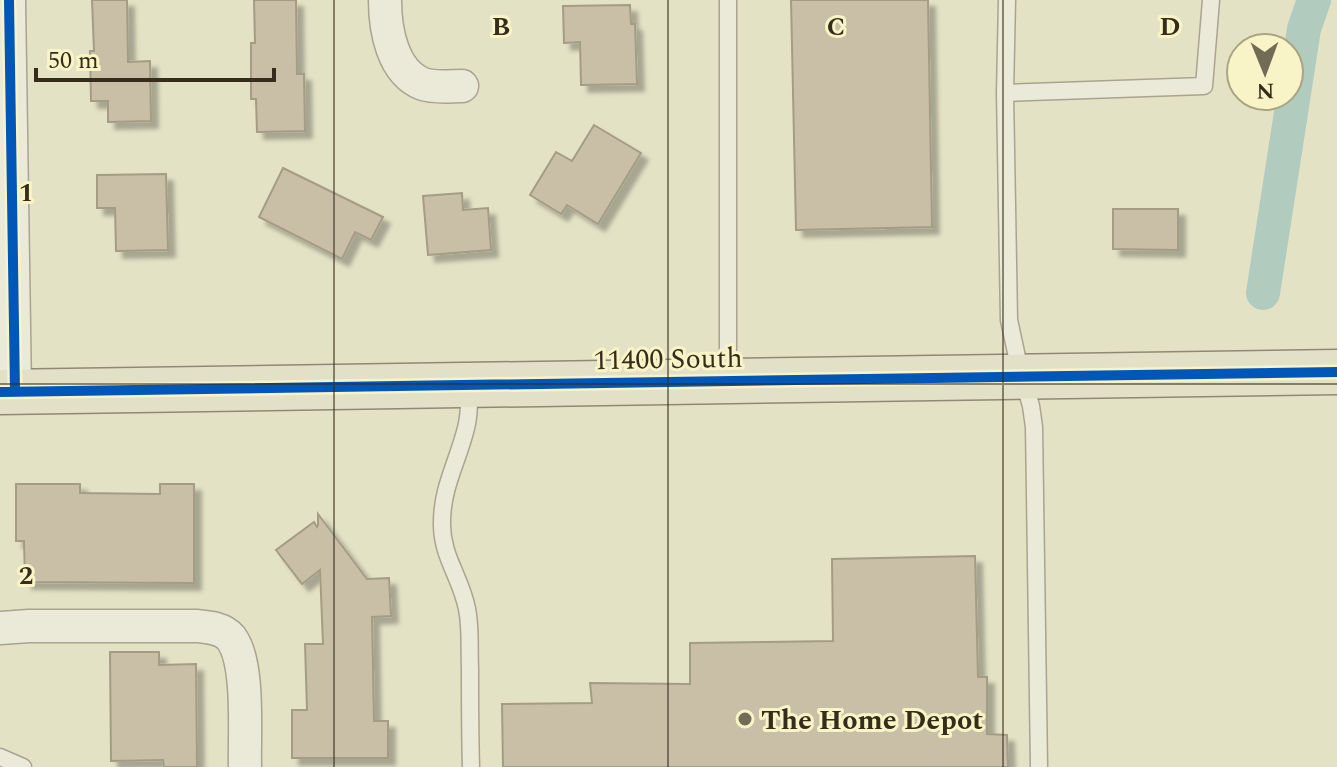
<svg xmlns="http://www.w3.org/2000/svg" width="1337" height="767" font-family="Spectral,serif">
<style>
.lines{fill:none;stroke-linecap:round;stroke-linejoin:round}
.canal{stroke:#b2cbbf;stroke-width:34}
.building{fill:#c8bfa6;stroke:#a49c85;stroke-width:2;filter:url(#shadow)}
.lane-casing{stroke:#a8a490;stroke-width:19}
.street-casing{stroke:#a8a490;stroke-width:35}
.primary-casing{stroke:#8d8976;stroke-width:47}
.lane{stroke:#ebe9d8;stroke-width:16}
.street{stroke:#ebe9d8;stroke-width:32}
.primary{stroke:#e3e0c8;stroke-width:44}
.cycleway-casing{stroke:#f8f4c8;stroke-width:15}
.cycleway{stroke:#0057b8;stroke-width:10}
.grid{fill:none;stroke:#362c19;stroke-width:2;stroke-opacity:0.55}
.poi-dot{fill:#736c55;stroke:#f8f4c8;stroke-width:3}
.labels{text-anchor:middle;stroke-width:6;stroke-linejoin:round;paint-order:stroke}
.street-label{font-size:28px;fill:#362c19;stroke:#f8f4c8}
.poi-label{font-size:28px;font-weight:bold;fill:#362c19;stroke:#f8f4c8;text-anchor:start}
.grid-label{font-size:26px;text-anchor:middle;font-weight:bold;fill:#362c19;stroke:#f8f4c8;stroke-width:6;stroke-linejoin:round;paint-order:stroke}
</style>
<defs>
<filter id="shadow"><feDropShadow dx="7" dy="7" stdDeviation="2" flood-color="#0004"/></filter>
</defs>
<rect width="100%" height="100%" fill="#e4e2c5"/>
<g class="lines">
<path class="canal" d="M 1263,293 L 1304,29 L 1314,0"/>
</g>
<path class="building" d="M 92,0 L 127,0 L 128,62 L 150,61 L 151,121 L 108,122 L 108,101 L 91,101 L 90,51 L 94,51 Z
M 254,0 L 296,0 L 297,74 L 304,74 L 305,131 L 257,132 L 256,99 L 251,99 L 251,43 L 255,43 Z
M 791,0 L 928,0 L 932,227 L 796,230 Z
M 630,5 L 631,24 L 635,24 L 637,84 L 581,85 L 580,42 L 564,43 L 563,6 Z
M 594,125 L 641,153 L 598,224 L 567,205 L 561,214 L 530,195 L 556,152 L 572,161 Z
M 283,168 L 383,217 L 371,240 L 355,232 L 342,259 L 259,217 Z
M 166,174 L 168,250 L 116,251 L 115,208 L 97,208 L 97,175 Z
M 462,193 L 463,210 L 488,208 L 491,250 L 428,255 L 423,196 Z
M 1113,209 L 1178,209 L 1178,250 L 1113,249 Z
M 16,484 L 80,484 L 80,493 L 160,494 L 160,484 L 194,484 L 194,583 L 25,582 L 24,541 L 16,541 Z
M 318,514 L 367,579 L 389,578 L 391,616 L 372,617 L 374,721 L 388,721 L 388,758 L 292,758 L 292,710 L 307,710 L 305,644 L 323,644 L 320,570 L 302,584 L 276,550 L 314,522 L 317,527 L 318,525 Z
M 975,556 L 978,677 L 987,677 L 987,734 L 1007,735 L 1008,767 L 503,767 L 502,704 L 592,703 L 590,683 L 690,684 L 690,643 L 833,641 L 832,559 Z
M 110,652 L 159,652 L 159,665 L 196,664 L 197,767 L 164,767 L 163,760 L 111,761 Z"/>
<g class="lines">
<defs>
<path id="lane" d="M 1005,93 L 1007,0
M 728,380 L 728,0
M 469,386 C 469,400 470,414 466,428 C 458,461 442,487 442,522 C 441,556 461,577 467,609 C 471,628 469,649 470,669 C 470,702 470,734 471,767
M 0,757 L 23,767
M 1039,767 L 1034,427 L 1031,406 L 1017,357 L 1009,320 L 1005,93 L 1204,86 L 1211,0"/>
<path id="street" d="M 9,0 L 15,392
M 385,0 C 385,29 392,72 423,84 C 434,88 451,86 462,86
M 0,628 L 29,626 L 197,626 C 208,627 223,628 231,638 C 250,663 244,734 245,767"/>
<path id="primary" d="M 0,392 L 1337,372"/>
</defs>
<use href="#lane" class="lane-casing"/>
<use href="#street" class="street-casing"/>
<use href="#primary" class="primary-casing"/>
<use href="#lane" class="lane"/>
<use href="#street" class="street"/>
<use href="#primary" class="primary"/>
<defs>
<path id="cycleway" d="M 9,0 L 15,392
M 0,392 L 1337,372"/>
</defs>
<use href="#cycleway" class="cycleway-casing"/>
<use href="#cycleway" class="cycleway"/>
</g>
<path class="grid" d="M 334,0 L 334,767M 668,0 L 668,767M 1003,0 L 1003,767M 0,384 L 1337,384"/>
<circle class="poi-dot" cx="745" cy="719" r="8"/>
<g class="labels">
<g class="street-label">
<text transform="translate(668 358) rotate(-1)" y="10">11400 South</text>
</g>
<g class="poi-label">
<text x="761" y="729">The Home Depot</text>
</g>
</g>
<g class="grid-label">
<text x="501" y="35">B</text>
<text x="836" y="35">C</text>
<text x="1170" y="35">D</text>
<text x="26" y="201">1</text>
<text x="26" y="584">2</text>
</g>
<g transform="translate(1265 72) rotate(179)"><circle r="38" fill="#f8f4c8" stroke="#aaa482" stroke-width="2"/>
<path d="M0-6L14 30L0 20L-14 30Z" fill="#736c55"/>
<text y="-12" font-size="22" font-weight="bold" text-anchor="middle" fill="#362c19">N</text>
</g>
<path d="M36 68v12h238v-12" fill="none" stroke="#362c19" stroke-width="4"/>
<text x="48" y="68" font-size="24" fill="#362c19" stroke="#f8f4c8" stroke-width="6" paint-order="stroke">50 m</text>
</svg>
